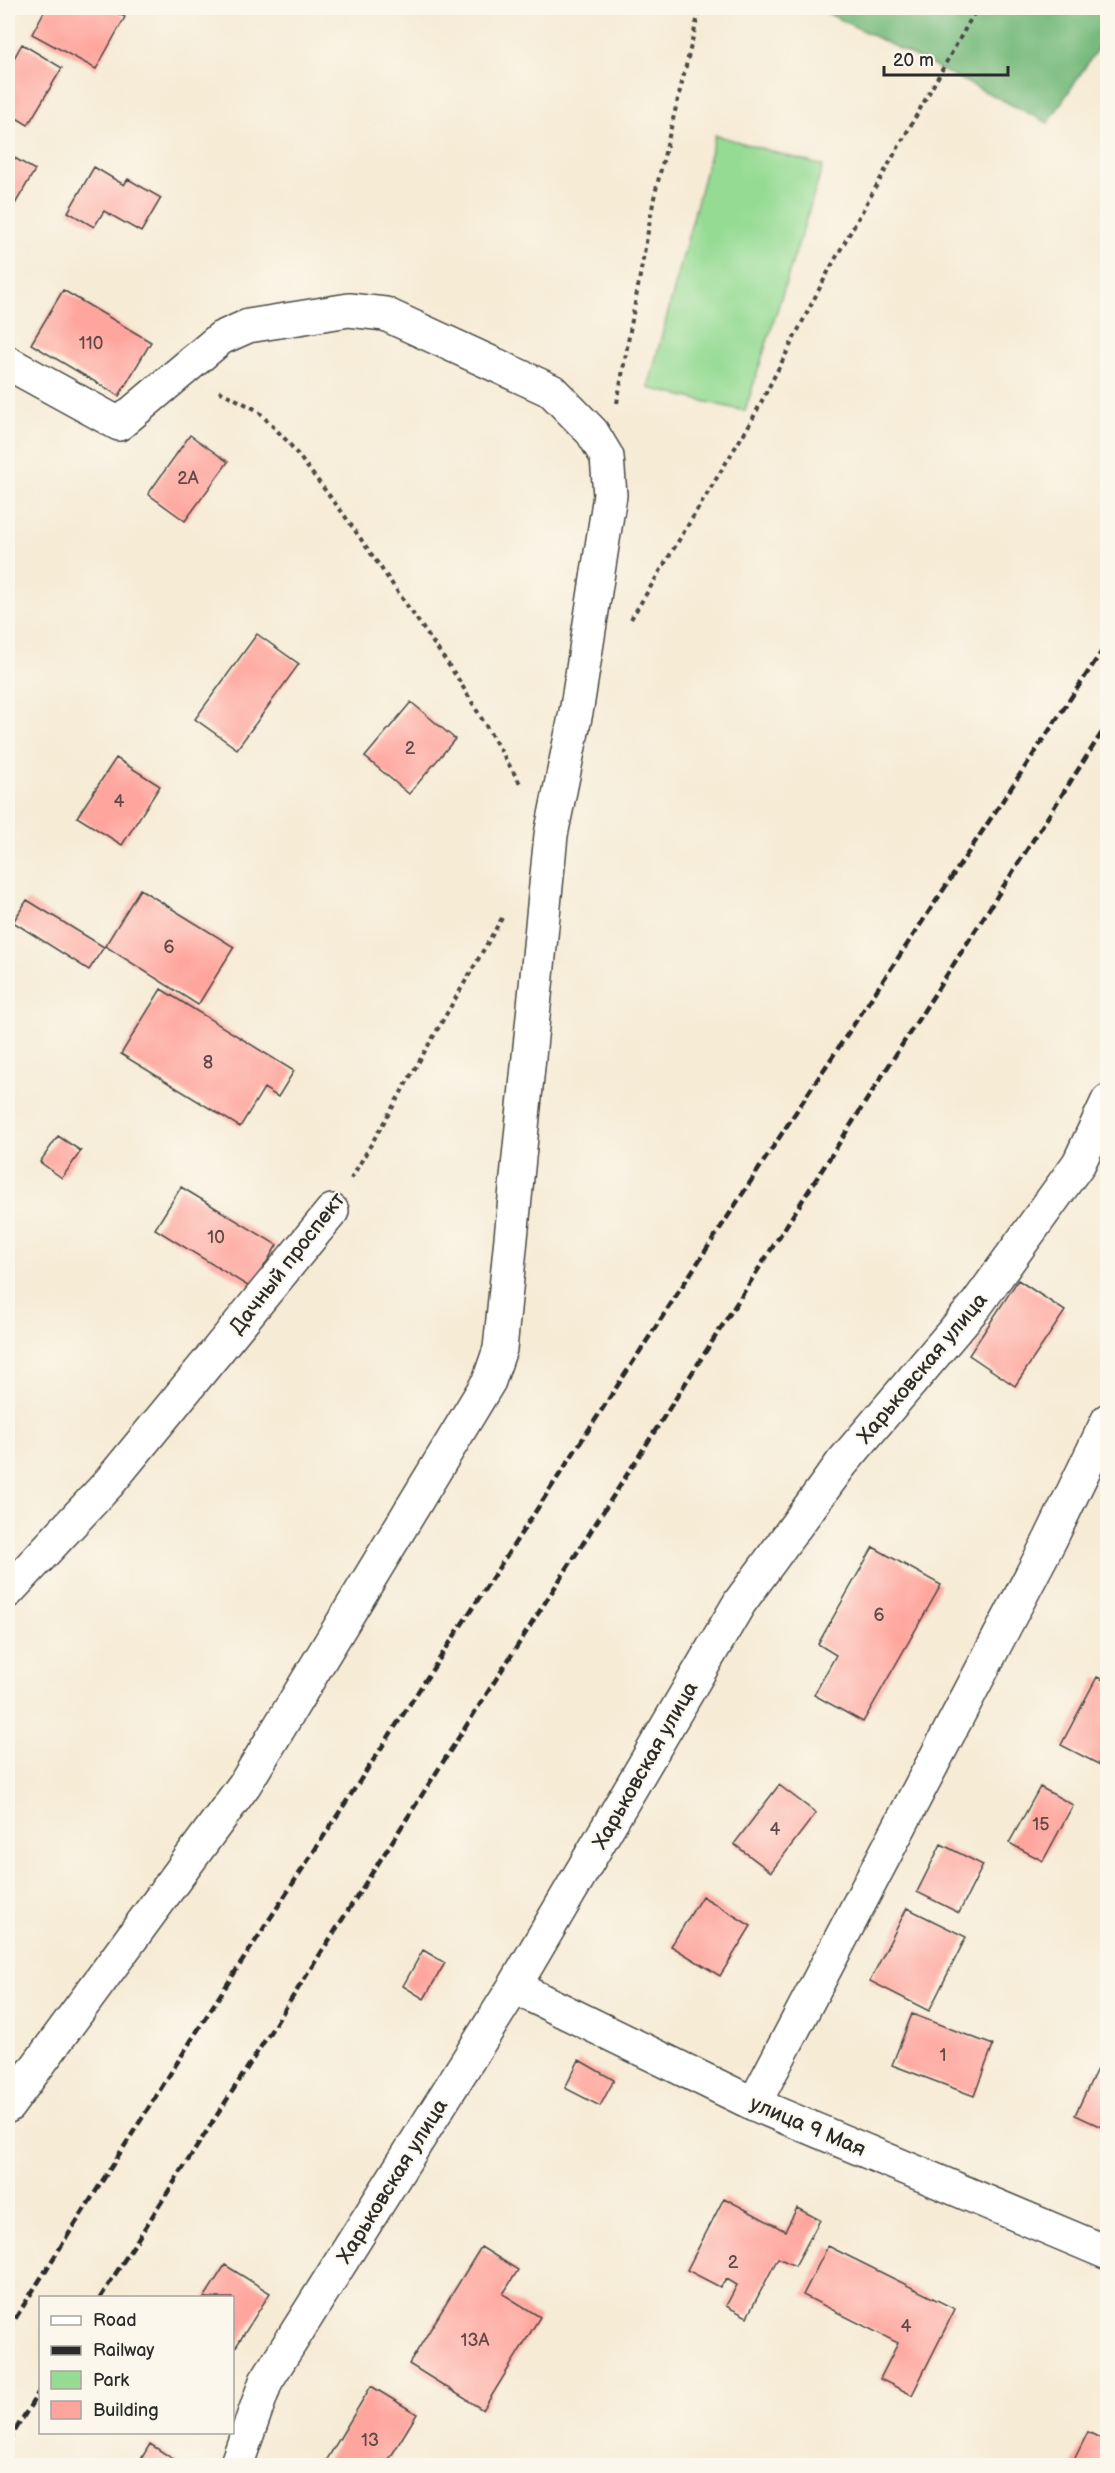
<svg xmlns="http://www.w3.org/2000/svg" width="1115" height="2473" font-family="'Balsamiq Sans',sans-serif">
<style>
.green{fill:#96db94;stroke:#608360;stroke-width:1.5}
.forest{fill:#78bb7e;stroke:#527354;stroke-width:1.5}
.building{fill:#fea69e}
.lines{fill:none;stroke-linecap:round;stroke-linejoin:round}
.minor-casing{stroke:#494844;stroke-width:36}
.path{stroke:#494844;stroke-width:4;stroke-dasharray:4.5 4.5;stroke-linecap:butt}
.minor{stroke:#fff;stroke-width:33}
.rail{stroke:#2b2b2b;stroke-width:4.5;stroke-dasharray:9 4.5;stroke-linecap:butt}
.labels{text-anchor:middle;stroke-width:4.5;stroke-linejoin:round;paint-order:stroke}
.number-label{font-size:18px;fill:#604a48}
.street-label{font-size:21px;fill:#2b2b2b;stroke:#fbf7ec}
</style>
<rect width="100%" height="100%" fill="#fbf7ec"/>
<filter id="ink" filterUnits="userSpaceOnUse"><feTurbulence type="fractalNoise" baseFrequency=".0167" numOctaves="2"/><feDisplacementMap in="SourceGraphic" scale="12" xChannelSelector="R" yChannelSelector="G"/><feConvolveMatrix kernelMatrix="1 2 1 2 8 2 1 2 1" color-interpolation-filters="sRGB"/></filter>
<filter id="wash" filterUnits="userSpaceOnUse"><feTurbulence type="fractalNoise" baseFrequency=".008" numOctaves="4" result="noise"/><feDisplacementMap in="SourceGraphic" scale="24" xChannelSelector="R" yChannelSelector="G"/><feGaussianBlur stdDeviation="1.35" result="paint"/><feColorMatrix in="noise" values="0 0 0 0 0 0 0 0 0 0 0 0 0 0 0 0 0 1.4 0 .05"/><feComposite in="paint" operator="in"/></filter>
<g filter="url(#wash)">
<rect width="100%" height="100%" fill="#f6ebd5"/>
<path class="green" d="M 715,135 L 823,166 L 745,411 L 648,388 Z"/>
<path class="forest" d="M 817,8 L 1107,8 L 1107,34 L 1048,123 Z"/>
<g id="blocks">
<path class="building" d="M 46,8 L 107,8 L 125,17 L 96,69 L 32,34 Z
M 22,44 L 62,68 L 28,125 L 8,113 L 8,69 Z
M 8,154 L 35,170 L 8,216 Z
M 94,167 L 124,185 L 128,179 L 161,198 L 141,232 L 104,211 L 94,227 L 68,212 Z
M 63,290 L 151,342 L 119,396 L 31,344 Z
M 190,435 L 228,462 L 185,521 L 148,494 Z
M 257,634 L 299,664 L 237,749 L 195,719 Z
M 411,702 L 455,739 L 409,794 L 365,757 Z
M 116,758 L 160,786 L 122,845 L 77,817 Z
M 140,889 L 234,947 L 198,1005 L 105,946 Z
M 27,900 L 104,947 L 89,970 L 13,922 Z
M 161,989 L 294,1071 L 278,1097 L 264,1088 L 240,1127 L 121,1054 Z
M 58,1136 L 81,1151 L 62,1178 L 40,1162 Z
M 181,1187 L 277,1245 L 251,1288 L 155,1229 Z
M 1018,1280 L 1065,1311 L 1015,1386 L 969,1355 Z
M 873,1547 L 941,1585 L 863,1722 L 814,1695 L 836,1655 L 818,1644 Z
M 1097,1677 L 1108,1682 L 1108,1769 L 1061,1745 Z
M 779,1785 L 816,1813 L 771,1872 L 734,1844 Z
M 1040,1787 L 1073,1805 L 1043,1861 L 1009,1843 Z
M 941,1844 L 983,1865 L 959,1913 L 917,1892 Z
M 702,1896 L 751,1926 L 720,1976 L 671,1946 Z
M 907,1908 L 966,1937 L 929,2011 L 870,1981 Z
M 423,1950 L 445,1963 L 424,1999 L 403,1986 Z
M 912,2014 L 993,2045 L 974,2096 L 892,2065 Z
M 579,2060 L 614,2080 L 600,2106 L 565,2088 Z
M 1097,2069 L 1108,2074 L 1108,2130 L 1075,2115 Z
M 724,2198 L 785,2231 L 797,2208 L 820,2220 L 795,2266 L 778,2258 L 747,2317 L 726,2306 L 737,2285 L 727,2279 L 720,2287 L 687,2270 Z
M 828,2246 L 955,2309 L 912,2395 L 880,2379 L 898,2343 L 803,2295 Z
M 481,2247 L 518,2270 L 503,2294 L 540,2317 L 483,2410 L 409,2364 Z
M 225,2265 L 270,2293 L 232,2353 L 232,2298 L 204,2298 Z
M 371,2386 L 417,2414 L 385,2466 L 323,2466 Z
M 1088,2432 L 1108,2442 L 1108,2466 L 1071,2466 Z
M 150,2444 L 184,2466 L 137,2466 Z"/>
</g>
</g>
<g filter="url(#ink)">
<use href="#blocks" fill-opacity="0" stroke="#494844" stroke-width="1.5"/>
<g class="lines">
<defs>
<path id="minor" d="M 8,363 L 119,424 L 221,338 L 248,326 L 349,310 L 385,314 L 552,391 L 592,432 L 607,457 L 610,495 L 577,707 L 551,835 L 500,1349 L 489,1381 L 245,1784 L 8,2106
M 8,1591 L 108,1484 L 332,1211
M 514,1987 L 754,2104 L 1108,2253
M 754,2104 L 1050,1540 L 1108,1420
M 236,2466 L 266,2381 L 514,1987 L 740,1602 L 842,1463 L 977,1304 L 1079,1163 L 1108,1101"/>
</defs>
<use href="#minor" class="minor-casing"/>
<path class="path" d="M 219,391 L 257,410 L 288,442 L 342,512 L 457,677 L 521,785
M 617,403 L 654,198 L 700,8
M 631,619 L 752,420 L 829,270 L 977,8
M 351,1179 L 502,918"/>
<use href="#minor" class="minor"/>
<path class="rail" d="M 100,2298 L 1108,723
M 8,2330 L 213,2006 L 807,1095 L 1108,642
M 8,2442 L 40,2390"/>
</g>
</g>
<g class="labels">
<g class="number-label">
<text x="91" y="349">110</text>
<text x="188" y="484">2А</text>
<text x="410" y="754">2</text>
<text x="119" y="807">4</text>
<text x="169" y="953">6</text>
<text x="208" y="1068">8</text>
<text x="216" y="1243">10</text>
<text x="879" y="1621">6</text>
<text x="1041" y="1830">15</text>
<text x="775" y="1835">4</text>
<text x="943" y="2061">1</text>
<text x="733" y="2268">2</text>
<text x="906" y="2332">4</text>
<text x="475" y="2346">13А</text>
<text x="370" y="2446">13</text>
</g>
<g class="street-label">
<text transform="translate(287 1263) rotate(-52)" y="7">Дачный проспект</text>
<text transform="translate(922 1368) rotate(-50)" y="7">Харьковская улица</text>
<text transform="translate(645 1765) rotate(-60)" y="7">Харьковская улица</text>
<text transform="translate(808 2126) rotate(23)" y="7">улица 9 Мая</text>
<text transform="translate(392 2181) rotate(-58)" y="7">Харьковская улица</text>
</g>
</g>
<rect width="1115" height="2473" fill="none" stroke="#fbf7ec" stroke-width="30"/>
<rect x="39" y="2296" width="195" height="138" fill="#fbf7ec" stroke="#a8a59f" stroke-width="1.5"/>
<rect x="51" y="2316" width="30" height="9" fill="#ffffff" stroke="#a8a59f" stroke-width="1.5"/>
<text x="93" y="2326" font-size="18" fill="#2b2b2b">Road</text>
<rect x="51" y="2346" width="30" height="9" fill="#2b2b2b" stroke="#a8a59f" stroke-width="1.5"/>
<text x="93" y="2356" font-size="18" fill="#2b2b2b">Railway</text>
<rect x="51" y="2371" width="30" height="18" fill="#96db94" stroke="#a8a59f" stroke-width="1.5"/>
<text x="93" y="2386" font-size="18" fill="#2b2b2b">Park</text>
<rect x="51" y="2401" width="30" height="18" fill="#fea69e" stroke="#a8a59f" stroke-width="1.5"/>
<text x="93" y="2416" font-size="18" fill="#2b2b2b">Building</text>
<path d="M884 66v9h124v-9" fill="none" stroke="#2b2b2b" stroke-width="3"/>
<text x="893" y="66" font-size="18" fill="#2b2b2b" stroke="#fbf7ec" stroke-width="4.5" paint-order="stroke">20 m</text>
</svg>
